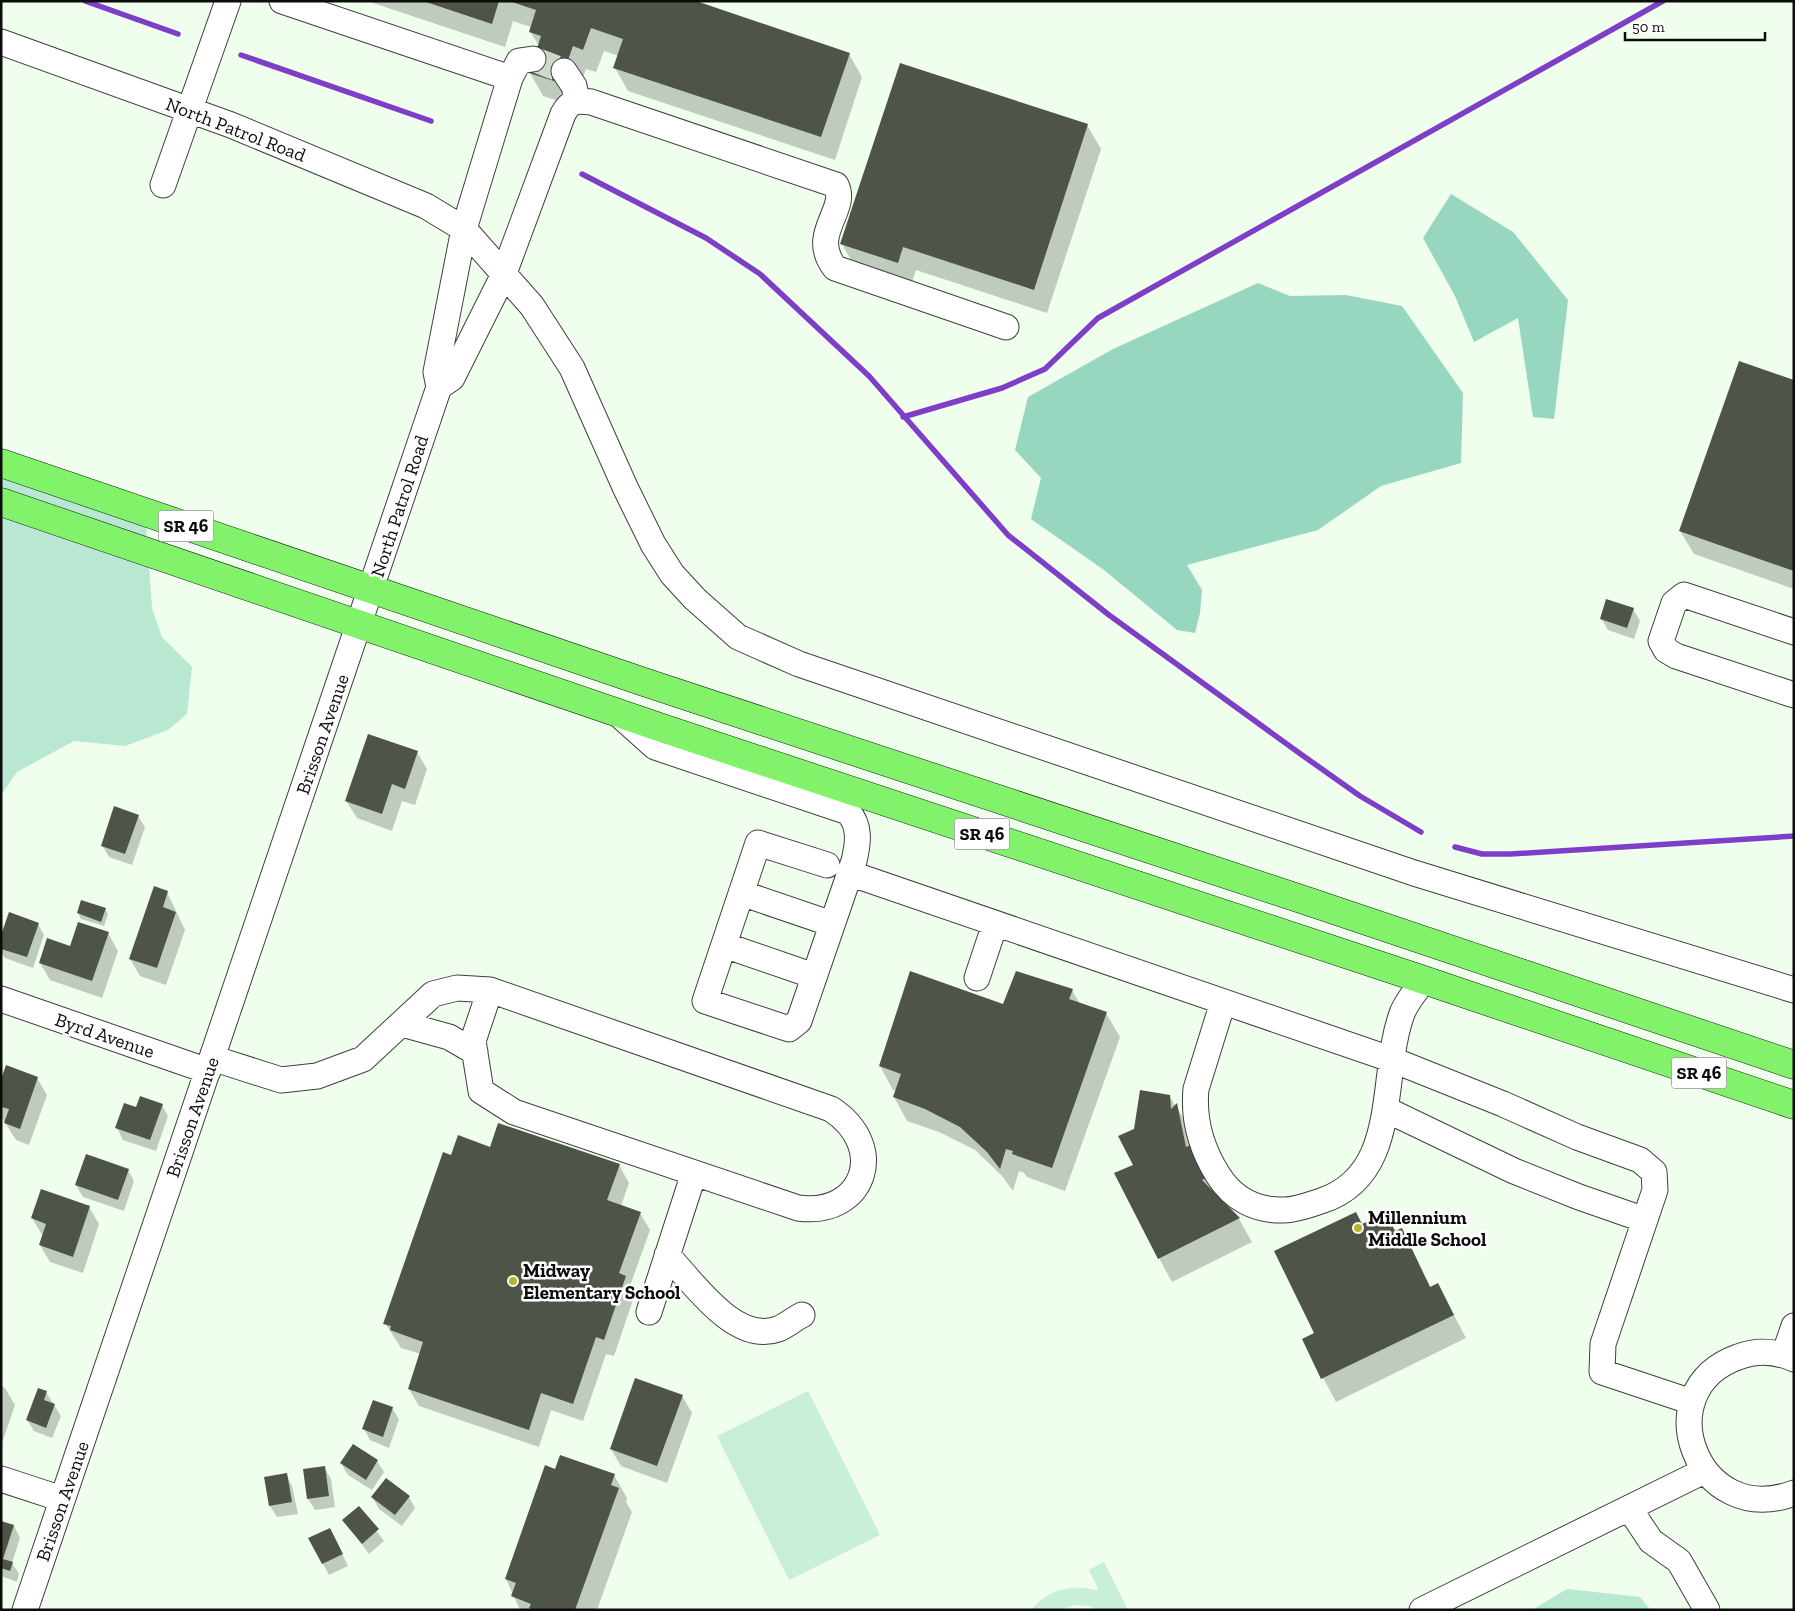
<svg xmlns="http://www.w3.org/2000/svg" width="1795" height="1611" font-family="'Zilla Slab',serif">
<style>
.green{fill:#b8e7d2}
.forest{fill:#98d7bf}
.pitch{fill:#c9eed9}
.shadow{fill:#0003}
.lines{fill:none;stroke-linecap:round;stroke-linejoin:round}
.stream{stroke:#7e3ec7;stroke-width:5.5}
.building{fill:#4f5449}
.minor-tunnel{stroke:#cddacb;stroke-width:25;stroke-dasharray:25 12;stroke-linecap:butt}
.minor-casing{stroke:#3f3f3f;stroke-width:27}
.major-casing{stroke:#1d1d1d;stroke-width:29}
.minor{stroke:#fff;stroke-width:25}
.major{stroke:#81f269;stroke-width:28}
.poi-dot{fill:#b3b62b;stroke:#fff;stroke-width:2}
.labels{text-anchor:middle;stroke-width:5;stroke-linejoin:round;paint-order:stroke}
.shield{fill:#fff;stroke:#555;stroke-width:1}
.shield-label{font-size:18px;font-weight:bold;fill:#0c0c0c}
.street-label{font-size:19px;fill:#0c0c0c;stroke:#fff}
.poi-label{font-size:19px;font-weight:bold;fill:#0c0c0c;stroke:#fff;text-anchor:start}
</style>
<rect width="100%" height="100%" fill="#effeed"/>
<path class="green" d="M 1,474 L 146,524 L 147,541 L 1,491 Z
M 1,514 L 149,564 L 152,608 L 162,637 L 192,667 L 187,714 L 168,730 L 125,746 L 74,741 L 17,772 L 1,795 Z
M 1567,1589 L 1640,1597 L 1651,1610 L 1532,1610 Z"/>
<path class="forest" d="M 1451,194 L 1513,232 L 1568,300 L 1554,419 L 1533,417 L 1518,318 L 1474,342 L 1455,296 L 1423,238 Z
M 1258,283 L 1290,296 L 1346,295 L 1402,306 L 1463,393 L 1461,463 L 1381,486 L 1318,530 L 1187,565 L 1202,590 L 1200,613 L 1195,633 L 1177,630 L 1104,570 L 1031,519 L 1041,478 L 1015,450 L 1028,397 L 1113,349 Z"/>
<path class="pitch" d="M 808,1391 L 880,1535 L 789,1580 L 717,1436 Z
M 1104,1562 L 1128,1610 L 1097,1610 L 1089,1606 L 1076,1605 L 1057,1610 L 1031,1610 C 1048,1589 1071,1584 1096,1590 L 1098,1588 L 1089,1570 Z"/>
<path class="shadow" d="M 367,1 L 623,1 L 849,54 L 862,77 L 835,160 L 628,91 L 615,68 L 619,56 L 604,51 L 596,72 L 586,69 L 573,106 L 543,96 L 530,73 L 539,46 L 530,31 L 531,27 L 513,21 L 505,47 Z
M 1087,125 L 1101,149 L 1047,313 L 916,270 L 911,285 L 855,267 L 842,244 Z
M 1794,381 L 1794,589 L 1694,554 L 1680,531 Z
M 1633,609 L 1640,621 L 1634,639 L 1608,630 L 1601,618 Z
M 417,752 L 427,769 L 415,805 L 402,801 L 392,831 L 357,818 L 346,801 Z
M 138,816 L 145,827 L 132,865 L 109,857 L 102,845 Z
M 167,892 L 185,930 L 166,985 L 140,976 L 130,959 Z
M 105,909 L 108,914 L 104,926 L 81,919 L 78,913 Z
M 38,924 L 44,935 L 33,968 L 5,958 L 1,952 L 1,939 Z
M 108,933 L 118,951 L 102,998 L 50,980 L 40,963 L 70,947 Z
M 1072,990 L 1080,1004 L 1106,1013 L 1120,1037 L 1065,1191 L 1027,1177 L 1024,1173 L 1019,1171 L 1013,1191 L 1002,1176 L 975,1150 L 939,1132 L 907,1121 L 894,1097 L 896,1090 L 893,1090 L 880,1066 L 1004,1006 Z
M 37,1078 L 47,1095 L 29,1145 L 16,1140 L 1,1116 L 1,1082 Z
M 1169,1096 L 1190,1128 L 1221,1201 L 1239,1219 L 1252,1242 L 1172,1282 L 1159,1258 L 1135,1166 L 1135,1130 Z
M 162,1105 L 168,1116 L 156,1151 L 123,1140 L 117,1128 Z
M 491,1148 L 619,1165 L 629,1183 L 621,1206 L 640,1213 L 650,1230 L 630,1286 L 635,1294 L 614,1356 L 606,1354 L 583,1421 L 551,1410 L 539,1447 L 419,1406 L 409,1389 L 421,1354 L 401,1348 L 385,1323 L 452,1156 Z
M 128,1170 L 134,1181 L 124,1211 L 83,1197 L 76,1185 Z
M 89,1207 L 99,1224 L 83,1273 L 50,1262 L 40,1245 L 42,1235 L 32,1218 Z
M 1386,1215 L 1396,1232 L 1401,1230 L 1431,1288 L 1438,1285 L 1466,1338 L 1336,1402 L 1303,1340 L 1316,1334 L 1363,1226 Z
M 1,1386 L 5,1388 L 15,1405 L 1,1446 Z
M 46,1392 L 61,1416 L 52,1438 L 34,1431 L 27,1420 Z
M 682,1396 L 692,1413 L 667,1483 L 621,1466 L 611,1449 Z
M 392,1408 L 399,1419 L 389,1448 L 370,1440 L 364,1429 Z
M 377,1461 L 384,1472 L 372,1490 L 348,1475 L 341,1463 Z
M 324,1467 L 331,1479 L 335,1507 L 315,1510 L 308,1499 Z
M 556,1470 L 614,1475 L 627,1498 L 626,1502 L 632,1512 L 597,1610 L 520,1610 L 506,1579 Z
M 286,1474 L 292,1486 L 298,1514 L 277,1517 L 270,1506 L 265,1478 Z
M 409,1497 L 415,1508 L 402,1526 L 379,1509 L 373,1498 Z
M 359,1508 L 384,1541 L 369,1554 L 344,1520 Z
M 1,1522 L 14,1526 L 20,1538 L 12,1563 L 19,1574 L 17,1582 L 1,1576 Z
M 310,1539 L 336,1541 L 348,1566 L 329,1575 Z"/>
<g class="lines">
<path class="stream" d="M 85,1 L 178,34
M 241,55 L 431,121
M 582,174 L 706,238 L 760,274 L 869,376 L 1008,535 L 1109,615 L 1302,755 L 1360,796 L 1421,832
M 903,417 L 1002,388 L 1045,369 L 1098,318 L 1663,1
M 1455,847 L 1482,854 L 1511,854 L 1794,836"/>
</g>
<path class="building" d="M 423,1 L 499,1 L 492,24 Z
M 509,1 L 696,1 L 850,53 L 821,137 L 613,68 L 623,39 L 591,28 L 583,50 L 573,46 L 560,83 L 529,73 L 541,36 L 529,32 L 536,10 Z
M 900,63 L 1088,124 L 1034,290 L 903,247 L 898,263 L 840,244 Z
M 1739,361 L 1794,380 L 1794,571 L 1679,531 Z
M 1606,599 L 1634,608 L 1627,628 L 1600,619 Z
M 368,734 L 418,751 L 405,789 L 392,784 L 382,814 L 345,801 Z
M 114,806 L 139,815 L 125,854 L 101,846 Z
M 154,886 L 168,891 L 163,907 L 176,912 L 157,968 L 129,959 Z
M 81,900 L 106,908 L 101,922 L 77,913 Z
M 9,912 L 39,923 L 27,957 L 1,949 L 1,935 Z
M 78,922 L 109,932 L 92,981 L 39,963 L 47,938 L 70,946 Z
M 910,971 L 1003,1004 L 1016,971 L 1073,989 L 1069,999 L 1107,1012 L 1052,1168 L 1012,1154 L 1013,1151 L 1006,1149 L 1000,1169 L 987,1152 L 960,1127 L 925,1109 L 893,1097 L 901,1074 L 879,1066 Z
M 6,1065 L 38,1077 L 20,1129 L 4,1123 L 9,1109 L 1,1107 L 1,1079 Z
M 1140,1090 L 1170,1095 L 1171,1109 L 1177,1103 L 1186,1147 L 1193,1144 L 1210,1177 L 1202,1180 L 1240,1218 L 1158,1259 L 1114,1173 L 1133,1165 L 1118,1136 L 1134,1129 Z
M 140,1096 L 163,1104 L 150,1140 L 115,1128 L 124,1103 L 136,1107 Z
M 498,1123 L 620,1164 L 607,1200 L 641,1212 L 619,1273 L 626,1276 L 604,1340 L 596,1337 L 573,1404 L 541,1393 L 529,1430 L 408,1389 L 423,1342 L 390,1330 L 391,1326 L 383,1324 L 443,1152 L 451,1155 L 458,1135 L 490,1147 Z
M 86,1154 L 129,1169 L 118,1200 L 75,1185 Z
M 41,1189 L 90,1206 L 73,1257 L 39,1245 L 46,1224 L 31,1218 Z
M 1356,1212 L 1362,1224 L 1386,1213 L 1395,1231 L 1402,1228 L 1430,1287 L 1438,1283 L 1454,1315 L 1321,1379 L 1302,1339 L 1314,1333 L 1274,1251 Z
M 635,1378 L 683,1395 L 657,1466 L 610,1449 Z
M 38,1388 L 47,1391 L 44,1400 L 55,1404 L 46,1428 L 26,1420 Z
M 373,1400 L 393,1407 L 383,1437 L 362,1429 Z
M 353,1444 L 378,1460 L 366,1480 L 340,1463 Z
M 560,1455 L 615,1474 L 611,1485 L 619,1488 L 575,1610 L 534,1610 L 529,1608 L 531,1604 L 511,1596 L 516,1583 L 505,1579 L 545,1465 L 555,1469 Z
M 325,1466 L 329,1496 L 307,1499 L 303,1469 Z
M 287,1473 L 292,1502 L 269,1506 L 264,1477 Z
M 386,1478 L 410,1496 L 395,1515 L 371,1497 Z
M 359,1506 L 379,1529 L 362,1544 L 342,1520 Z
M 1,1521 L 14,1525 L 3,1559 L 13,1562 L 10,1571 L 1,1568 Z
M 330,1528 L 343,1554 L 322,1564 L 308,1538 Z"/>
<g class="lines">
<path class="minor-tunnel" d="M 533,59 L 564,71"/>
<defs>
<path id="minor" d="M 1,42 L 231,125 L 426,206 L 464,229 L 532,306 L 572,368 L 625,487 L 653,544 L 672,574 L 695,599 L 738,637 L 799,664 L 1414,873 L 1794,990
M 564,71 L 574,86 L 577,100
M 510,78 L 519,61 L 533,59
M 163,185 L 228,1
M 439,387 L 452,378 L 503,276 L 563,114 C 570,101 576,100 591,102 L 836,185 C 849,211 808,233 835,268 L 1006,327
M 1794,632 L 1684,595 L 1674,603 L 1661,641 L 1666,650 L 1676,656 L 1794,695
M 617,713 L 655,747 L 848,812 C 861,826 858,844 854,861 L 799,1021 L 789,1029 L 705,1001 L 758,843 L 827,865
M 849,873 L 1393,1060 L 1503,1104 L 1577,1137 L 1640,1160 L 1654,1172 L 1655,1190 L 1603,1344 L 1602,1372 L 1692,1402
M 741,893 L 832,924
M 724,945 L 814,976
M 977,978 L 995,924
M 1,999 L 208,1071
M 1223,1002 L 1196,1089 C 1193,1120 1201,1148 1218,1175 C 1233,1199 1256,1211 1284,1210 C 1296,1210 1309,1205 1321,1201 C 1403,1174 1378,1074 1403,1011 C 1408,1000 1417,989 1424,980
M 402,1024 L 449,1037 L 475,1052
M 212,1058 L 281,1080 L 317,1076 L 363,1059 L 433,994 L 457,988 L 490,990 L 831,1109 C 889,1147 864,1217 798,1208 L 514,1112 L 481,1091 L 473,1041 L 490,990
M 1387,1110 L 1514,1171 L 1579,1197 L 1645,1220
M 667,1255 C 693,1282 735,1345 778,1329 C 786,1326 794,1319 802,1315
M 649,1312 L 694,1173
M 1784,1355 L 1794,1326
M 1794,1359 C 1776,1351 1756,1350 1738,1357 C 1645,1390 1697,1530 1794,1493
M 1,1479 L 62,1499
M 1629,1508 L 1651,1541 L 1679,1561 L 1707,1610
M 25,1610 L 439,387 L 436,372 L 464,229 L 510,78 L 282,1
M 1422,1610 L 1704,1471"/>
<path id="major" d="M 1,463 L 644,682 L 1310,902 L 1794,1065
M 1,502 L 665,729 L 1424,980 L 1794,1105"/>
</defs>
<use href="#minor" class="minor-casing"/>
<use href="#major" class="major-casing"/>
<use href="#minor" class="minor"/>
<use href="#major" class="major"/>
</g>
<g class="poi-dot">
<circle cx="1358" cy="1228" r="5"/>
<circle cx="513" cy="1281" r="5"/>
</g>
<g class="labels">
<g class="shield">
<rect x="158.5" y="510.5" width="55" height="31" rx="4"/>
<rect x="954.5" y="818.5" width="55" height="31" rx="4"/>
<rect x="1671.5" y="1057.5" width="55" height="31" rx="4"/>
</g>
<g class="shield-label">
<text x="186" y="532">SR 46</text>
<text x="982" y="840">SR 46</text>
<text x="1699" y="1079">SR 46</text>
</g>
<g class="street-label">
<text transform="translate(236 129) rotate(21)" y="7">North Patrol Road</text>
<text transform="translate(399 506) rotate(-72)" y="7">North Patrol Road</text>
<text transform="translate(322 734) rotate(-71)" y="7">Brisson Avenue</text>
<text transform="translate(105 1035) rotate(19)" y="7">Byrd Avenue</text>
<text transform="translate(192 1117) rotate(-71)" y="7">Brisson Avenue</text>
<text transform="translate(62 1501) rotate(-71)" y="7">Brisson Avenue</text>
</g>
<g class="poi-label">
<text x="1368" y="1224">Millennium<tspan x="1368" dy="22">Middle School</tspan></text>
<text x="523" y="1277">Midway<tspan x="523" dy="22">Elementary School</tspan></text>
</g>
</g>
<rect width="1795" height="1611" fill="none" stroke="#0c0c0c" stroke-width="5"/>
<path d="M1625 32v8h140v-8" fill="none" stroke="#0c0c0c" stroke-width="2.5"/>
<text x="1632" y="32" font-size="15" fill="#0c0c0c" stroke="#ffffff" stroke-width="4" paint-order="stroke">50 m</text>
</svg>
